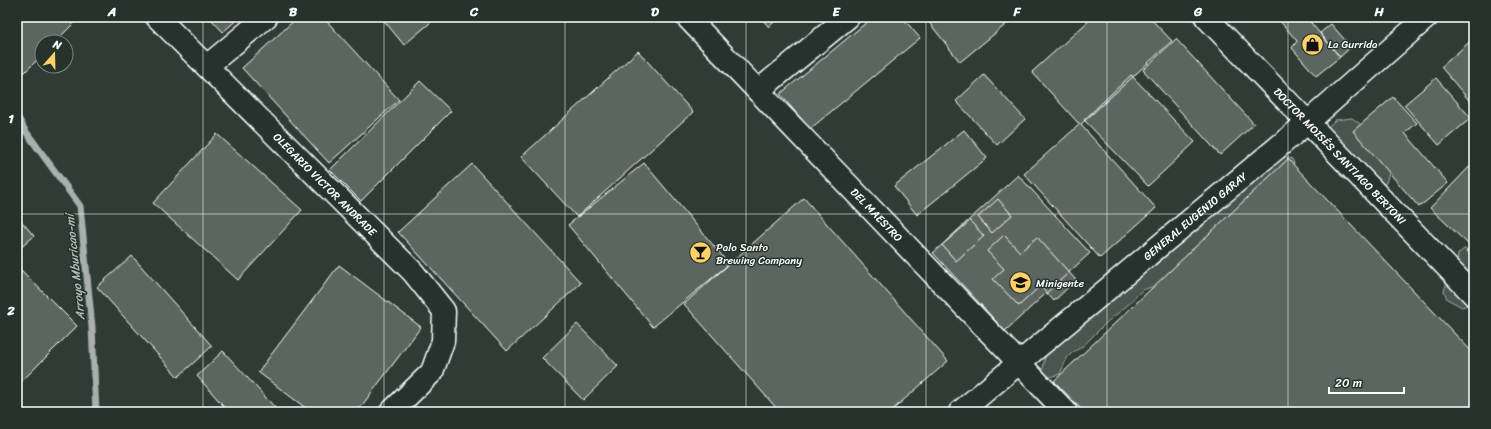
<svg xmlns="http://www.w3.org/2000/svg" width="1491" height="429" font-family="Sriracha,sans-serif">
<style>
.green{fill:#4a544f;stroke:#a4aaa7}
.lines{fill:none;stroke-linecap:round;stroke-linejoin:round}
.stream{stroke:#a9afac;stroke-width:7}
.building{fill:#5b6661;stroke:#fff}
.street-casing{stroke:#fff;stroke-width:25}
.secondary-casing{stroke:#fff;stroke-width:25}
.street{stroke:#26332d;stroke-width:22}
.secondary{stroke:#26332d;stroke-width:22}
.grid{fill:none;stroke:#fff;stroke-width:1;stroke-opacity:0.55}
.labels{text-anchor:middle;stroke-width:3;stroke-linejoin:round;paint-order:stroke}
.poi-label{font-size:11px;fill:#fff;stroke:#26332d;text-anchor:start}
.street-label{font-size:11px;fill:#fff;stroke:#26332d}
.water-label{font-size:12px;font-style:italic;fill:#b8bcba;stroke:#26332d}
.neatline{fill:none;stroke:#fff;stroke-width:1.5}
.grid-label{font-size:13px;text-anchor:middle;font-weight:bold;fill:#fff}
</style>
<rect width="100%" height="100%" fill="#2f3b35"/>
<filter id="ink" filterUnits="userSpaceOnUse"><feTurbulence type="fractalNoise" baseFrequency=".025" numOctaves="2"/><feDisplacementMap in="SourceGraphic" scale="8" xChannelSelector="R" yChannelSelector="G"/><feConvolveMatrix kernelMatrix="1 2 1 2 8 2 1 2 1" color-interpolation-filters="sRGB"/></filter>
<g filter="url(#ink)">
<path class="green" d="M 1352,118 L 1360,124 L 1362,132 L 1391,166 L 1386,183 L 1365,192 L 1348,182 L 1340,175 L 1327,134 L 1329,126 L 1335,120 Z
M 1286,157 L 1292,159 L 1294,163 L 1292,168 L 1200,244 L 1191,250 L 1172,274 L 1157,285 L 1143,290 L 1139,293 L 1129,304 L 1107,322 L 1083,346 L 1072,353 L 1067,358 L 1060,374 L 1047,378 L 1042,375 L 1045,356 L 1110,300 L 1115,298 L 1126,283 L 1156,265 L 1191,233 L 1201,228 L 1210,216 L 1280,158 Z
M 1464,249 L 1472,250 L 1474,253 L 1474,303 L 1462,307 L 1447,299 L 1444,291 L 1447,282 L 1457,266 L 1458,254 Z"/>
<g class="lines">
<path class="stream" d="M 17,116 L 24,129 L 80,206 L 92,327 L 96,412"/>
</g>
<path class="building" d="M 17,17 L 80,17 L 55,42 L 42,42 L 42,55 L 17,80 Z
M 209,17 L 240,17 L 223,32 Z
M 298,17 L 323,17 L 399,100 L 329,163 L 242,68 Z
M 381,17 L 437,17 L 404,45 Z
M 760,17 L 779,17 L 769,27 Z
M 873,17 L 902,17 L 920,38 L 810,129 L 780,94 Z
M 933,17 L 1015,17 L 960,62 L 928,21 Z
M 1093,17 L 1149,17 L 1172,41 L 1080,125 L 1032,72 Z
M 1283,17 L 1306,17 L 1340,57 L 1316,76 L 1292,48 L 1297,41 L 1279,20 Z
M 1331,24 L 1351,47 L 1340,57 L 1320,33 Z
M 1474,38 L 1474,106 L 1441,67 Z
M 1176,39 L 1254,124 L 1220,155 L 1143,70 Z
M 638,51 L 693,112 L 577,217 L 521,157 Z
M 984,75 L 1025,119 L 997,145 L 956,101 Z
M 1131,75 L 1195,142 L 1148,186 L 1084,120 Z
M 1436,78 L 1471,118 L 1439,145 L 1404,105 Z
M 420,81 L 451,111 L 361,201 L 330,170 Z
M 1393,97 L 1417,123 L 1405,133 L 1448,183 L 1419,207 L 1353,131 Z
M 1080,124 L 1156,208 L 1100,258 L 1024,174 Z
M 964,130 L 987,158 L 917,215 L 894,186 Z
M 217,134 L 302,210 L 238,280 L 153,203 Z
M 1288,159 L 1474,354 L 1474,412 L 1084,412 L 1054,381 Z
M 1474,162 L 1474,238 L 1468,244 L 1430,208 Z
M 644,163 L 729,264 L 653,327 L 568,225 Z
M 472,164 L 581,283 L 507,351 L 398,232 Z
M 1018,175 L 1090,253 L 1005,331 L 933,253 Z
M 804,198 L 948,361 L 890,412 L 780,412 L 684,304 Z
M 998,199 L 1012,215 L 992,233 L 978,217 Z
M 17,216 L 34,236 L 17,251 Z
M 970,221 L 984,236 L 956,261 L 942,245 Z
M 1004,235 L 1020,252 L 1037,237 L 1076,280 L 1054,301 L 1040,286 L 1019,306 L 993,279 L 1004,269 L 987,251 Z
M 1474,242 L 1474,259 L 1466,251 Z
M 132,256 L 212,346 L 178,377 L 97,287 Z
M 339,265 L 421,327 L 357,412 L 311,412 L 258,372 Z
M 17,266 L 77,326 L 19,384 L 17,381 Z
M 577,324 L 618,366 L 583,400 L 542,358 Z
M 223,351 L 279,412 L 229,412 L 197,376 Z
M 997,408 L 1001,412 L 992,412 Z"/>
<g class="lines">
<defs>
<g id="street">
<path id="s1" d="M 157,17 L 413,272 L 444,311 L 443,341 L 432,372 L 391,412"/>
<path id="s2" d="M 687,17 L 1066,412"/>
<path d="M 207,66 L 266,17"/>
<path d="M 758,91 L 848,17"/>
</g>
<g id="secondary">
<path id="s3" d="M 1206,17 L 1474,295"/>
<path id="s4" d="M 960,412 L 1308,122 L 1427,17"/>
</g>
</defs>
<use href="#street" class="street-casing"/>
<use href="#secondary" class="secondary-casing"/>
<use href="#street" class="street"/>
<use href="#secondary" class="secondary"/>
</g>
</g>
<path class="grid" d="M 203,17 L 203,412M 384,17 L 384,412M 565,17 L 565,412M 746,17 L 746,412M 926,17 L 926,412M 1107,17 L 1107,412M 1288,17 L 1288,412M 17,214 L 1474,214"/>
<defs>
<symbol id="shop-disc" viewBox="-11 -11 22 22"><circle r="9.5" fill="#ffd166" stroke="#26332d"/><path d="M-5-2.5h2.3a2.7 3.5 0 0 1 5.4 0H5L5.5 6h-11ZM-1.5-2.5h3a1.5 2.3 0 0 0-3 0Z" fill="#111"/></symbol>
<symbol id="bar-disc" viewBox="-11 -11 22 22"><circle r="9.5" fill="#ffd166" stroke="#26332d"/><path d="M-6-5H6L.8 .8V4.5H3.5V6h-7V4.5H-.8V.8Z" fill="#111"/></symbol>
<symbol id="school-disc" viewBox="-11 -11 22 22"><circle r="9.5" fill="#ffd166" stroke="#26332d"/><path d="M0-5L7-2L0 1L-7-2ZM-4 1L0 2.5L4 1V4Q0 6-4 4Z" fill="#111"/></symbol>
</defs>
<g fill-rule="evenodd">
<use href="#shop-disc" x="1300" y="32" width="25" height="25"/>
<use href="#bar-disc" x="688" y="240" width="25" height="25"/>
<use href="#school-disc" x="1008" y="270" width="25" height="25"/>
</g>
<g class="labels">
<g class="poi-label">
<text x="1328" y="48">La Gurrida</text>
<text x="716" y="251">Palo Santo<tspan x="716" dy="13">Brewing Company</tspan></text>
<text x="1036" y="287">Minigente</text>
</g>
<g class="street-label">
<text dy="4" stroke="none"><textPath href="#s3" startOffset="193">DOCTOR MOISÉS SANTIAGO BERTONI</textPath></text>
<text dy="4" stroke="none"><textPath href="#s1" startOffset="237">OLEGARIO VICTOR ANDRADE</textPath></text>
<text dy="4" stroke="none"><textPath href="#s2" startOffset="274">DEL MAESTRO</textPath></text>
<text dy="4" stroke="none"><textPath href="#s4" startOffset="306">GENERAL EUGENIO GARAY</textPath></text>
</g>
<g class="water-label">
<text transform="translate(75 267) rotate(-96)" y="4">Arroyo Mburicao-mi</text>
</g>
</g>
<rect width="1491" height="429" fill="none" stroke="#26332d" stroke-width="44"/>
<g transform="translate(54 54) rotate(20)"><circle r="19" fill="#26332d" stroke="#7d8581"/>
<path d="M0-3L7 15L0 10L-7 15Z" fill="#ffd166"/>
<text y="-6" font-size="11" font-weight="bold" text-anchor="middle" fill="#ffffff">N</text>
</g>
<path d="M1329 387v6h75v-6" fill="none" stroke="#ffffff" stroke-width="2"/>
<text x="1335" y="387" font-size="12" fill="#ffffff" stroke="#26332d" stroke-width="3" paint-order="stroke">20 m</text>
<rect x="22" y="22" width="1447" height="385" class="neatline"/>
<g class="grid-label">
<text x="112" y="16">A</text>
<text x="293" y="16">B</text>
<text x="474" y="16">C</text>
<text x="655" y="16">D</text>
<text x="836" y="16">E</text>
<text x="1017" y="16">F</text>
<text x="1198" y="16">G</text>
<text x="1379" y="16">H</text>
<text x="11" y="123">1</text>
<text x="11" y="315">2</text>
</g>
</svg>
